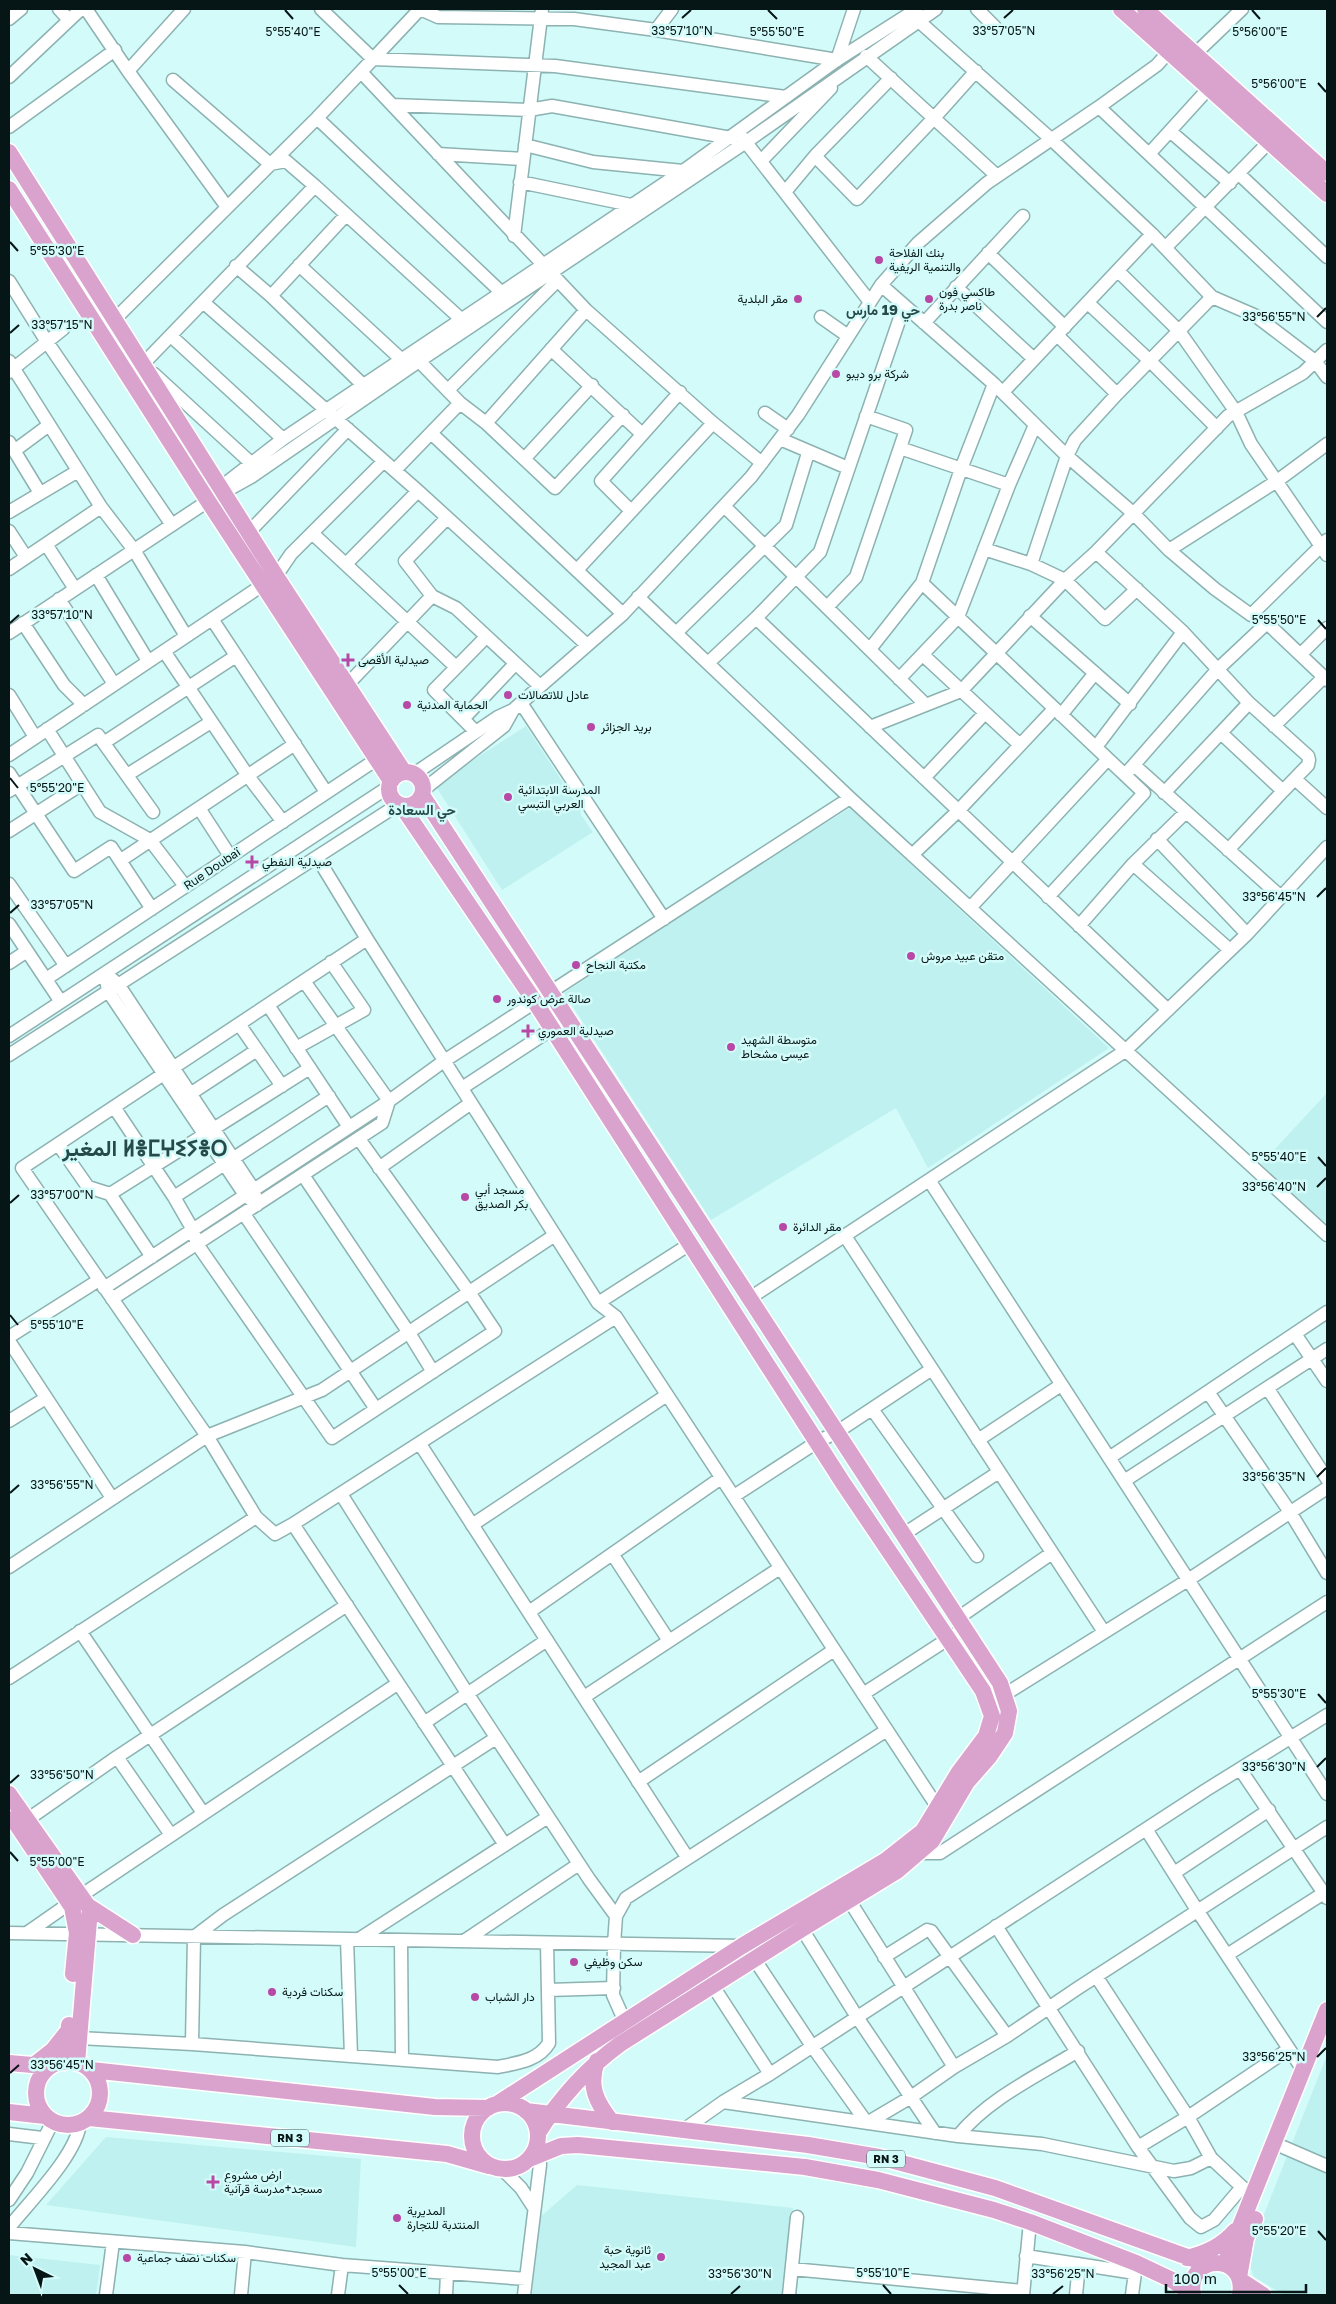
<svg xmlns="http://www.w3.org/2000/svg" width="1336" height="2304" font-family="'Golos Text',Vazirmatn,'Noto Sans Tifinagh',sans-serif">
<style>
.built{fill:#bef1ef}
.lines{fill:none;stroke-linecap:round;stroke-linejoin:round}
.minor-casing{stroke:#8cb2b1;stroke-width:15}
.major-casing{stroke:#fff;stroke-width:19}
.minor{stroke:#fff;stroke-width:12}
.major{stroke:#d9a3ce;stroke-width:16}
.ticks{fill:none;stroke:#061515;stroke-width:2}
.poi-dot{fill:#b848a6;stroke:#d3fbf9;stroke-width:2}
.labels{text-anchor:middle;stroke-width:5;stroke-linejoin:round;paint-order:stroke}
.shield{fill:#d3fbf9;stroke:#445a59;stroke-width:1}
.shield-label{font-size:11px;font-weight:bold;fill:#061515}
.poi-label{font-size:12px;fill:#061515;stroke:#d3fbf9;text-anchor:start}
.street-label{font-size:12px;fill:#061515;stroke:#d3fbf9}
.neighbourhood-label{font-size:14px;font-weight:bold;fill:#264949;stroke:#d3fbf9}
.town-label{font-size:22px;font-weight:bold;fill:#264949;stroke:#d3fbf9}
.ticks-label{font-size:12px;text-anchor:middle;fill:#061515;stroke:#d3fbf9;stroke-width:5;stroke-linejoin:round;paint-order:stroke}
</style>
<rect width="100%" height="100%" fill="#d3fbf9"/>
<path class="built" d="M 526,726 L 580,809 L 581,815 L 593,832 L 502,890 L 435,785 Z
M 850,808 L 1109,1048 L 928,1168 L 896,1108 L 711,1220 L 564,993 L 760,864 Z
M 1327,1093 L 1327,1225 L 1261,1164 Z
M 1327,2055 L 1327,2295 L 1284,2295 L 1253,2276 L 1248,2255 Z
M 106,2137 L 361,2159 L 356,2247 L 46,2205 Z
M 577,2185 L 793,2208 L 784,2295 L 532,2295 L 538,2219 Z
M 9,2255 L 100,2265 L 96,2295 L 9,2295 Z"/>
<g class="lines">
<defs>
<path id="minor" d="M 59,9 L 69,20
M 86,9 L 128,71 L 227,207
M 917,9 L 837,60 L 683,171 L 283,439 L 221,487 L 208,501 L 251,477 L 419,361 L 746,142 L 936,9
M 977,9 L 995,27
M 913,16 L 1051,139 L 1152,234 L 1212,297 L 1256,316 L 1315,361 L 1327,377
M 9,19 L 21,9
M 656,30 L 672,9
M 1195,54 L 1242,9
M 866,56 L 997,176
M 128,71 L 184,9
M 361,72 L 586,310 L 713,423 L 762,463
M 9,77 L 81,9
M 173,80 L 270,164 L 286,161 L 315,186
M 786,97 L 555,66 L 373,59 L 420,9 L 438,17 L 574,19 L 656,30 L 837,60 L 854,9
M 392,105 L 529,110 L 552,106 L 731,138
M 1099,107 L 1327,322
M 317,118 L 501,292
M 9,127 L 115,50
M 1171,132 L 1230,183
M 741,136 L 870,302
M 525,145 L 593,162 L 683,171
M 438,154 L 523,159
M 1149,154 L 1209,88
M 815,156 L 857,199 L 934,118 L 976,71
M 761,161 L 831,88
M 1239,174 L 1327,257
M 520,182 L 631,205
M 785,192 L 815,156 L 891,78
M 514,236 L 542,9
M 1166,247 L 1269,142
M 988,253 L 1065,327
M 299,265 L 402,360
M 236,266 L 271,296 L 364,386
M 1118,271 L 1179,331 L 1236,412 L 1251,444 L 1327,555
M 9,281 L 47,342 L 172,525
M 881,285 L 994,384 L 1067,456 L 1133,513 L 1169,550 L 1215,589 L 1251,615 L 1267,623 L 1327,680
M 956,287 L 1034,359
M 271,296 L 346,215
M 203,302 L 418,491 L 587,645
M 1088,303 L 1150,361 L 1217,428
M 821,317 L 848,336
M 115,319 L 317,118 L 373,59 L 321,9
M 924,323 L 1023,216
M 1057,335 L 1117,394
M 171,336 L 283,439
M 551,349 L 642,434
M 9,361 L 101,507 L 134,550 L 186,636
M 9,372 L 63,329
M 127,374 L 143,364 L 315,186 L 462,320
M 154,374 L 251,463
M 448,390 L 557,281
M 1003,392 L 1152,234
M 460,403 L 486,423 L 555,488 L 623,415
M 765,413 L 788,429
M 486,423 L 586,310
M 431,433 L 623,614
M 780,439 L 848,468
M 9,442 L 40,493
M 900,448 L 1009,485
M 14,451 L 49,425
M 525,458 L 592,385
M 395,470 L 460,403 L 419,361
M 724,506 L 925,704
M 631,511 L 601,481 L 680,392
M 9,512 L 78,471
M 9,531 L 26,557
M 249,532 L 348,429
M 312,533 L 456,667
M 46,544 L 75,589
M 984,549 L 1031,564 L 1065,580 L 1105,619 L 1137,589
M 1169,550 L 1277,481 L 1327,444
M 1096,552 L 1183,632 L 1249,703 L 1308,756 L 1309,760 L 1308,765 L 1283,791
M 346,564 L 418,491
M 1031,564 L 1067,456 L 1075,440 L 1117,394 L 1212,297
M 9,569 L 101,507
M 577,570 L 713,423
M 96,575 L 148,661
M 922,583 L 1144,793 L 1048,897
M 432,596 L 456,608 L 540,686
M 638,597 L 850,798 L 1327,1235
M 59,599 L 114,684
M 827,607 L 856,577 L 906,430 L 866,416
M 1251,615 L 1327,540
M 1030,616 L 1130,704
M 756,618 L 1168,1010
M 212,619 L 326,792
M 23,623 L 64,685 L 84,705
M 9,633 L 208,501
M 676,633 L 786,525 L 808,453
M 870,649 L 922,583 L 961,469 L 994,384
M 164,651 L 248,776 L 283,822
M 1301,654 L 1327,628
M 923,655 L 1020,745
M 708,663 L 756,618 L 820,552 L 904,306
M 899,679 L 958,617 L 1009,485 L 1035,425
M 347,685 L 432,596 L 405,561 L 447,518
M 9,695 L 35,737
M 521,703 L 664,919
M 513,710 L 623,614 L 751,477 L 798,415 L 881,285 L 918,243 L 987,183 L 1099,107 L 1157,65 L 1174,46
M 1061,715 L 1095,673
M 463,719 L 515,664
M 1274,726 L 1324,677
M 870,727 L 961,691 L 1065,580 L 1096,552 L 1228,416 L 1303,373 L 1327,350
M 47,729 L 100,812 L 150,840 L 185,886
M 476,732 L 434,690 L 486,637
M 1222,734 L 1283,791 L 1228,850
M 105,742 L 236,656
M 1096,747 L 1183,632
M 9,755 L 276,576 L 291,554 L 384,461
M 1134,765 L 1280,896
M 9,773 L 74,871 L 111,847 L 152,909
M 414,774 L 498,717 L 513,710 L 504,726 L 423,790
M 127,775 L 211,722
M 1125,775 L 1218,669 L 1267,623
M 924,778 L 985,713
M 1295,779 L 1327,808
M 9,791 L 98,735 L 153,812
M 1164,793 L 1249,703
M 199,808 L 230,856
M 9,831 L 82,784
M 1157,839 L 1247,934
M 912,855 L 958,811 L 1054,709
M 317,857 L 367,939 L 598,1303 L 616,1317 L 938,1808
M 121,860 L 295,744
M 1133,864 L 1230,950
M 9,884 L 66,966
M 970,908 L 1108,759
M 9,924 L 61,1002
M 1079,926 L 1133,864 L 1186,812
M 9,963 L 27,951
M 105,973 L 118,984 L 254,1190 L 257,1205 L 245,1195 L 108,991 Z
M 46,979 L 377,759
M 304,981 L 389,1101 L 444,1061 L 850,798
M 268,1005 L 349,1127
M 239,1024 L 282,1086
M 9,1036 L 390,786
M 296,1048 L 364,1010 L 331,962
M 9,1055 L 399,804
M 462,1088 L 552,1029
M 190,1094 L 257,1050
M 114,1107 L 174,1197 L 193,1230 L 197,1244 L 332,1438 L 495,1331 L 469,1292 L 359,1139
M 58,1144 L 88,1187 L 110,1194
M 379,1168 L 471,1103
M 303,1175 L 409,1333 L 433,1372
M 929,1180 L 1327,1794
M 174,1197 L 329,1096
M 244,1214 L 376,1409
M 845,1236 L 1104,1632
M 152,1257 L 110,1194 L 310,1068
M 104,1288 L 389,1101 L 382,1123 L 112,1299
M 750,1298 L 1125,1051 L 1247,934 L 1327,847
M 598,1303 L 690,1244
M 1295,1334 L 1327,1381
M 9,1337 L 99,1280
M 9,1341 L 112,1498
M 1268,1389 L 1327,1479
M 1208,1392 L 1290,1512 L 1327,1573
M 872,1409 L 977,1556
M 9,1421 L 46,1398
M 978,1440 L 1061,1385
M 420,1444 L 687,1857
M 1109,1458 L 1327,1312
M 1124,1481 L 1327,1349
M 341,1494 L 467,1693 L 589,1879 L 616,1916
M 734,1496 L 817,1442 L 837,1432 L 932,1369
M 256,1517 L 275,1534 L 293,1524 L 616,1317
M 293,1524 L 505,1845
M 472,1525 L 667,1395
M 904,1534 L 999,1472
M 613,1555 L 669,1641
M 9,1567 L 207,1436 L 322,1390 L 555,1235
M 529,1612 L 721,1478
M 958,1618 L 1052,1553
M 80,1631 L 203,1813
M 9,1678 L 256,1517 L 207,1436 L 22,1168 L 367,939
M 863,1694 L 965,1628
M 1004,1695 L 1188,1580 L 1327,1488
M 584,1697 L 780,1568
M 424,1723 L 547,1640
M 117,1757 L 171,1835
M 1240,1769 L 1327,1898
M 638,1782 L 834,1650
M 27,1820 L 117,1757 L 347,1605
M 1146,1829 L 1197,1910 L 1303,2070
M 918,1853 L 940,1853 L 1327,1602
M 1174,1873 L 1269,1810
M 849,1900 L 954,2067
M 996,1926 L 1138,2147 L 1190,2218 L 1201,2227 L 1214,2220 L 1242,2187 L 1254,2195
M 802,1929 L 857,2017 L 935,2133
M 9,1933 L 742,1946 L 765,1954
M 27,1933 L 70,1903 L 397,1684
M 347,1939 L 351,2056
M 359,1939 L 548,1817
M 401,1940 L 402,2059
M 464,1941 L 579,1864
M 1227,1955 L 1327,1891
M 884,1957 L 927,1930 L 931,1931 L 1007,2036
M 755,1960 L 812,2046 L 867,2123 L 911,2097 L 954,2067 L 1007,2036 L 1078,1988 L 1327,1827
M 1096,1976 L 1188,2117 L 1211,2158 L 1242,2187
M 713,1986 L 770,2074
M 548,1990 L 614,1988
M 625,2022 L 613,1995 L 614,1944 L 616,1916 L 626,1898 L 887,1730
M 79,2038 L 192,2044 L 498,2067 C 517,2063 538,2061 549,2043 L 547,1943
M 192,2044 L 194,1937 L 223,1915 L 496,1738
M 723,2102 L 770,2074 L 1206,1790 L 1327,1715
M 682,2131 L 723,2102 L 958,2136 L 1042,2144 L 1174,2171 L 1191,2168 L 1211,2158
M 9,2134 L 42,2138
M 958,2136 C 988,2099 1037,2076 1078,2051
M 1138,2147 L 1188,2117 L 1289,2049
M 1283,2147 L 1327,2166
M 502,2169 L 521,2188 L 534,2208
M 9,2200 L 27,2173 L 53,2121
M 11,2225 C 32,2199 77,2154 80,2123
M 9,2233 L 245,2252 L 342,2265 L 526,2279
M 1026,2256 L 1135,2273
M 792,2269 L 1023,2291
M 106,2295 L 113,2242
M 241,2295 L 245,2252
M 338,2295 L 342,2265
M 446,2295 L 447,2274
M 524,2295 L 540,2165 L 538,2136
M 789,2295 L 797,2217
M 1023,2295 L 1030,2222
M 1076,2295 L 1079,2264
M 1132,2295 L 1136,2265"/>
<path id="major" d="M 1121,9 L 1327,194
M 1145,9 L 1327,173
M 9,152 L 276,576 L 404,772
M 9,189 L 208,501 L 391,781
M389 789a17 17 0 1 1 34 0a17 17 0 1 1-34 0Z
M 422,795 L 1000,1683 L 1009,1711 L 1005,1733 L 989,1757 L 967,1782 L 932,1841 L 897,1871 L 802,1929 L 620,2044 C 586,2069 560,2098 538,2133
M 401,805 L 535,1002 L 843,1483 L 959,1655 L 983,1691 L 992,1716 L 986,1736 L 959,1772 L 923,1831 L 885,1861 L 742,1946 L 497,2104
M 9,1794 L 90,1909 L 77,2063
M 13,1819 L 72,1907 L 77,1933 L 73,1974
M 88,1906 L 133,1935
M 597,2061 C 588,2086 596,2102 612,2122
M36 2093a32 32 0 1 1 64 0a32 32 0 1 1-64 0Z
M 65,2062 L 69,2025
M 9,2063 L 44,2066
M 34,2065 L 53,2050 L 68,2031
M 91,2070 L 435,2107 L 488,2108
M472 2136a33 33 0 1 1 66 0a33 33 0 1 1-66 0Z
M 526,2111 L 808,2145 L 879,2157 L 995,2188 L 1207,2264
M 9,2112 L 45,2116
M 89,2118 L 447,2154 L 489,2166
M 529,2159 L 561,2146 L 578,2145 L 805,2167 L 878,2180 L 994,2210 L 1030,2222 L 1136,2263 L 1172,2280 L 1192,2294
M 1187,2258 C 1206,2253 1222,2246 1235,2231
M 1225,2264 L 1327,2010
M 1239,2277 L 1246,2238 L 1255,2219
M 1240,2280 L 1263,2295
M 1193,2295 C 1185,2253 1248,2252 1240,2295"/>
</defs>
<use href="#minor" class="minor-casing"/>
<use href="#major" class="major-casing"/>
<use href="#minor" class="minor"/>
<use href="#major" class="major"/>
</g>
<path class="ticks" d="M 285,10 L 293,19M 768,10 L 777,19M 1252,10 L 1260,19M 682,18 L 691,10M 1004,18 L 1013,10M 1318,83 L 1326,92M 10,242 L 18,251M 1317,317 L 1326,308M 10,333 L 19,325M 1318,620 L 1326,629M 10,623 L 19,615M 10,778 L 18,788M 1317,897 L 1326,888M 10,913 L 19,905M 1318,1157 L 1326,1166M 1317,1187 L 1326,1178M 10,1203 L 19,1195M 10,1315 L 18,1325M 1317,1477 L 1326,1468M 10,1493 L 19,1485M 1318,1694 L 1326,1703M 1317,1767 L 1326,1758M 10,1783 L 19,1775M 10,1852 L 18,1861M 1317,2057 L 1326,2048M 10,2073 L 19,2065M 1318,2231 L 1326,2240M 399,2285 L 408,2294M 883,2285 L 891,2294M 731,2294 L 740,2286M 1053,2294 L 1063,2286"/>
<g class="poi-dot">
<circle cx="879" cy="260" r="5"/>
<circle cx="798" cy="299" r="5"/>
<circle cx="929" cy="299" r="5"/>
<circle cx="836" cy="374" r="5"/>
<path d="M345.5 652.5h5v5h5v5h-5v5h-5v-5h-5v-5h5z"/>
<circle cx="508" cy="695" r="5"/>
<circle cx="407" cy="705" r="5"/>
<circle cx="591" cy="727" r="5"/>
<circle cx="508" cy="797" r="5"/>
<path d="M249.5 854.5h5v5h5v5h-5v5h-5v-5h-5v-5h5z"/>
<circle cx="911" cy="956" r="5"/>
<circle cx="576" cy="965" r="5"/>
<circle cx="497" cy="999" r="5"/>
<path d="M525.5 1023.5h5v5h5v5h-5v5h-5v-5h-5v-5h5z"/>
<circle cx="731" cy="1047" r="5"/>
<circle cx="465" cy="1197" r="5"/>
<circle cx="783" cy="1227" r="5"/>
<circle cx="574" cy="1962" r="5"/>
<circle cx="272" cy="1992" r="5"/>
<circle cx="475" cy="1997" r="5"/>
<path d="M210.5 2174.5h5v5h5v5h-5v5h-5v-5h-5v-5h5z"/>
<circle cx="397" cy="2218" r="5"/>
<circle cx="661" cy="2257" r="5"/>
<circle cx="127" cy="2258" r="5"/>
</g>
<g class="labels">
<g class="shield">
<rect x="271" y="2129.5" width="38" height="17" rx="4"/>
<rect x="867" y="2150.5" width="38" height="17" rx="4"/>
</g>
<g class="shield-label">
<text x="290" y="2142">RN 3</text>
<text x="886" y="2163">RN 3</text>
</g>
<g class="poi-label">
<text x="889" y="257">بنك الفلاحة<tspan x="889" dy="14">والتنمية الريفية</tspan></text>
<text x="939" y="296">طاكسي فون<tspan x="939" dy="14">ناصر بدرة</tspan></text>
<text x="788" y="303" text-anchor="end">مقر البلدية</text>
<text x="846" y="378">شركة برو ديبو</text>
<text x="358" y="664">صيدلية الأقصى</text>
<text x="518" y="699">عادل للاتصالات</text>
<text x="417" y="709">الحماية المدنية</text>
<text x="601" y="731">بريد الجزائر</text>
<text x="518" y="794">المدرسة الابتدائية<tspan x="518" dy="14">العربي التبسي</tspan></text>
<text x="262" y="866">صيدلية النفطي</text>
<text x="921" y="960">متقن عبيد مروش</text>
<text x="586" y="969">مكتبة النجاح</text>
<text x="507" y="1003">صالة عرض كوندور</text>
<text x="538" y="1035">صيدلية العموري</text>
<text x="741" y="1044">متوسطة الشهيد<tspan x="741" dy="14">عيسى مشحاط</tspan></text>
<text x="475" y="1194">مسجد أبي<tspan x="475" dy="14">بكر الصديق</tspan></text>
<text x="793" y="1231">مقر الدائرة</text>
<text x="584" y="1966">سكن وظيفي</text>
<text x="282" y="1996">سكنات فردية</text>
<text x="485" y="2001">دار الشباب</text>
<text x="224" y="2179">ارض مشروع<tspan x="224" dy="14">مسجد+مدرسة قرآنية</tspan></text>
<text x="407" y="2215">المديرية<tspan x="407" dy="14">المنتدبة للتجارة</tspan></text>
<text x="651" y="2254" text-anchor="end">ثانوية حبة<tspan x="651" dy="14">عبد المجيد</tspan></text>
<text x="137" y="2262">سكنات نصف جماعية</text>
</g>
<g class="street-label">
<text transform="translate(212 869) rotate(-34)" y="4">Rue Doubaï</text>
</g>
<g class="neighbourhood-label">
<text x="883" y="315">حي 19 مارس</text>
<text x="422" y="815">حي السعادة</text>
</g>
<g class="town-label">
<text x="145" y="1156">المغير ⵍⴻⵎⵖⵉⵢⴻⵔ</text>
</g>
</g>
<g class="ticks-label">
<text x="682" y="35">33°57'10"N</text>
<text x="1004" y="35">33°57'05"N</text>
<text x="293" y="36">5°55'40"E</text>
<text x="777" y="36">5°55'50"E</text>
<text x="1260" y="36">5°56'00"E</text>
<text x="1279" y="88">5°56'00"E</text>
<text x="57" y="255">5°55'30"E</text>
<text x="1274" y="321">33°56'55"N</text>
<text x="62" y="329">33°57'15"N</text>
<text x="62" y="619">33°57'10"N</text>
<text x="1279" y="624">5°55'50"E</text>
<text x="57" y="792">5°55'20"E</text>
<text x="1274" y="901">33°56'45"N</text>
<text x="62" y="909">33°57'05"N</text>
<text x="1279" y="1161">5°55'40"E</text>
<text x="1274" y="1191">33°56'40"N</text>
<text x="62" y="1199">33°57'00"N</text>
<text x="57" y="1329">5°55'10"E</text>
<text x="1274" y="1481">33°56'35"N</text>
<text x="62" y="1489">33°56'55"N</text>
<text x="1279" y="1698">5°55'30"E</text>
<text x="1274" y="1771">33°56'30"N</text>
<text x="62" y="1779">33°56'50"N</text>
<text x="57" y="1866">5°55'00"E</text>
<text x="1274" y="2061">33°56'25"N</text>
<text x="62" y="2069">33°56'45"N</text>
<text x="1279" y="2235">5°55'20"E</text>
<text x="399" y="2277">5°55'00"E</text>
<text x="883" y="2277">5°55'10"E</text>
<text x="740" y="2278">33°56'30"N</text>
<text x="1063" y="2278">33°56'25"N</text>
</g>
<rect width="1336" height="2304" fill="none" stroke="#061515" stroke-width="20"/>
<g transform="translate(35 2269) rotate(318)" stroke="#d3fbf9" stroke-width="4" paint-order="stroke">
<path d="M0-4L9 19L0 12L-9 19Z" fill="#061515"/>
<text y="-8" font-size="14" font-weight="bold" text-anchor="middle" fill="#061515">N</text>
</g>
<path d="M1166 2284v8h140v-8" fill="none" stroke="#061515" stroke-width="2.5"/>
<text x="1174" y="2284" font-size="15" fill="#061515" stroke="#d3fbf9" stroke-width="4" paint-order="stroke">100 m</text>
</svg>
